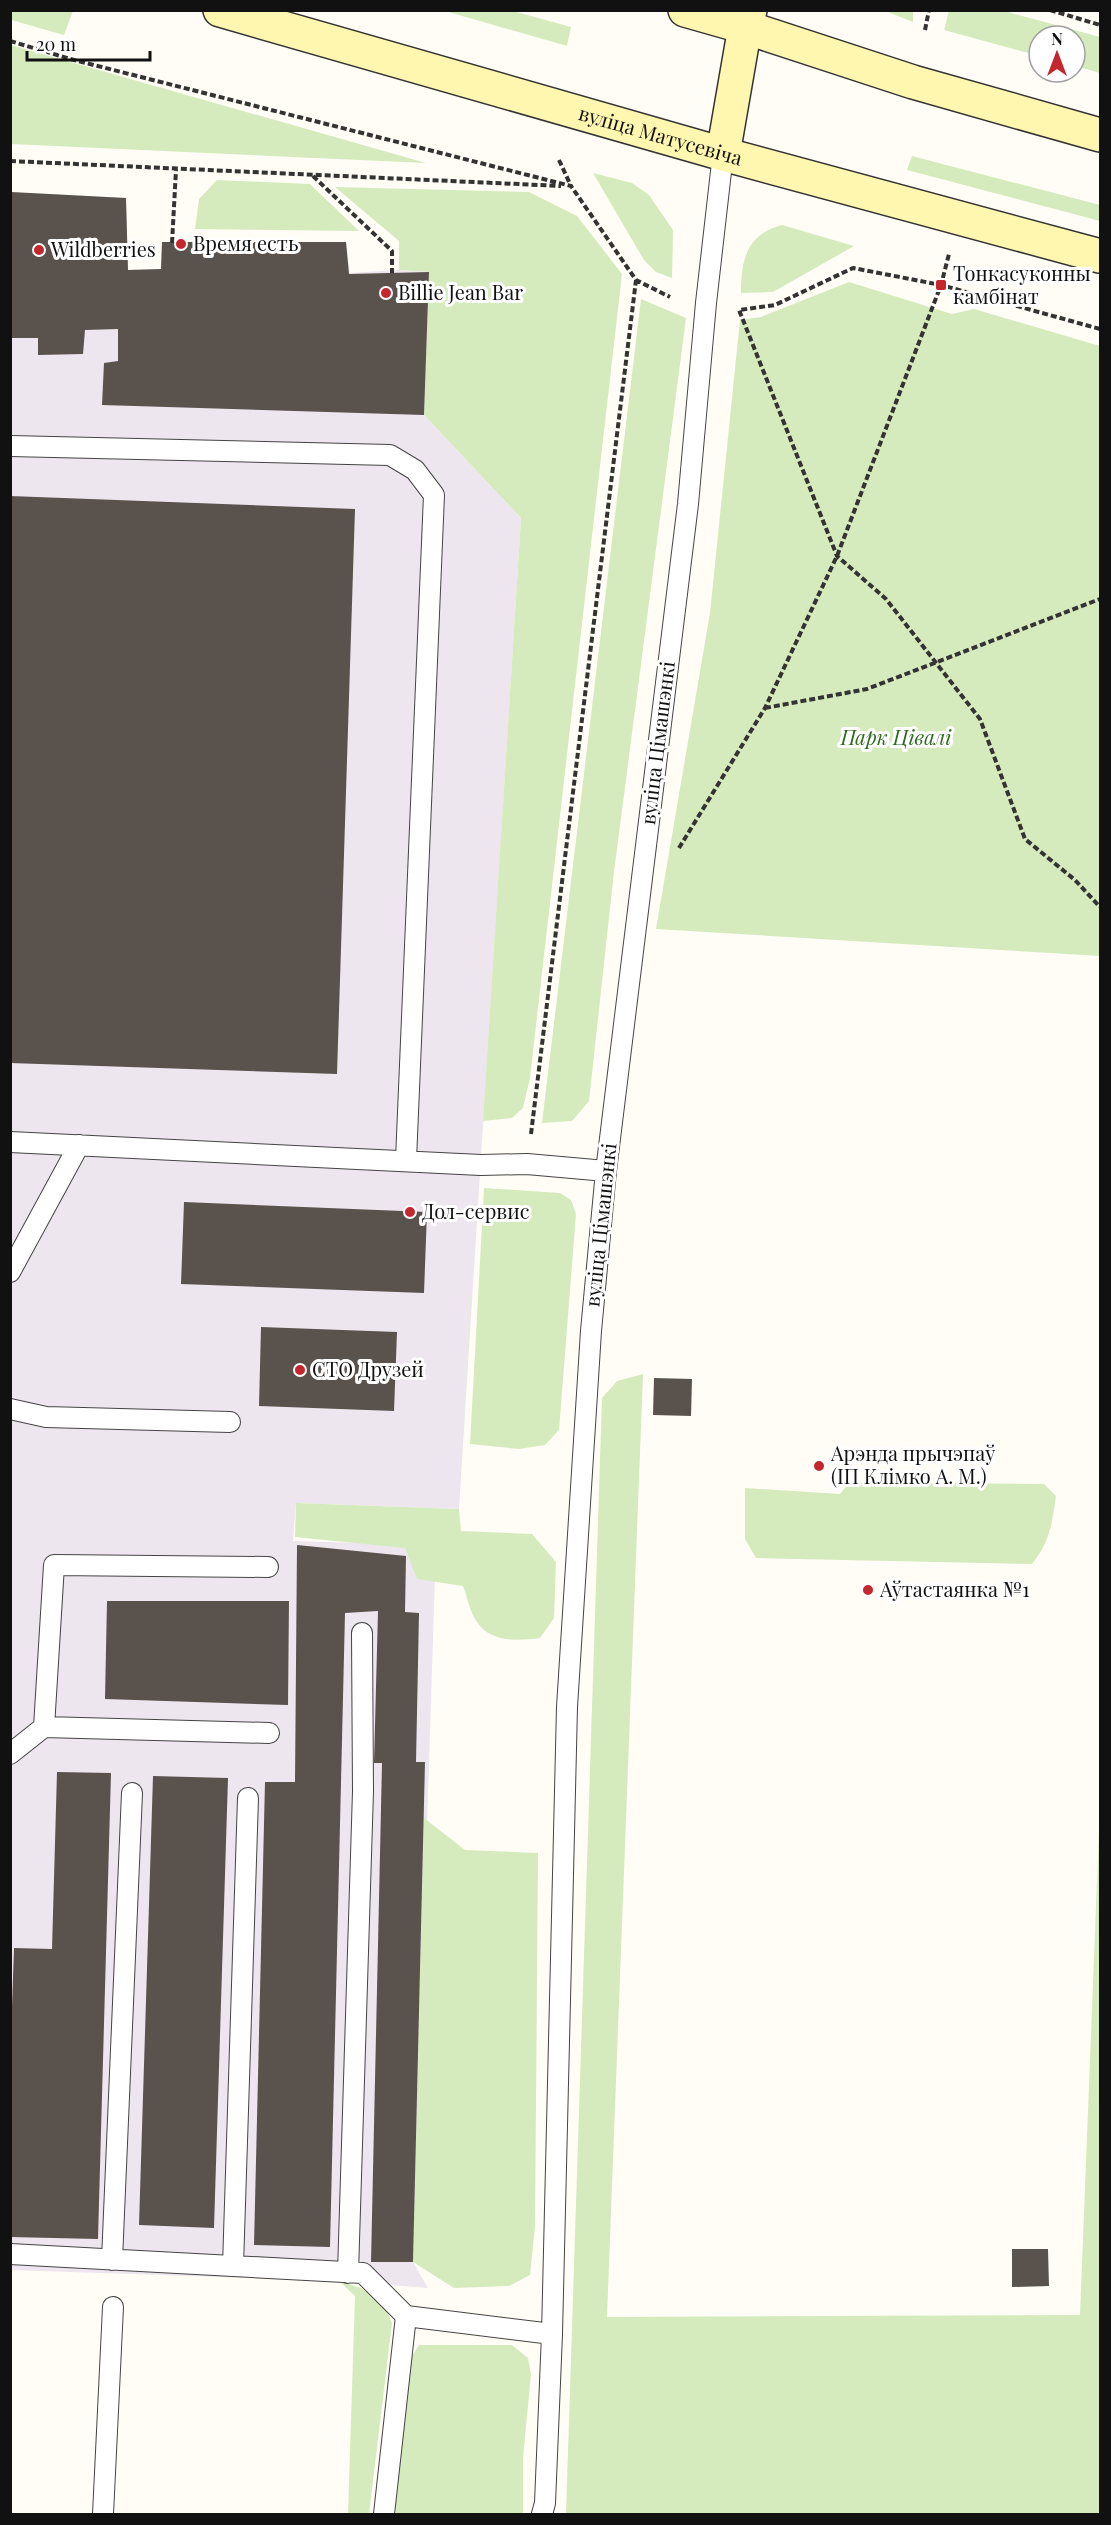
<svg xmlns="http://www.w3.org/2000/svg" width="1111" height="2525" font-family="'Playfair Display',serif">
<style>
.industrial{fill:#eee6ef}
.green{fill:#d5ebbd}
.building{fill:#5a524d}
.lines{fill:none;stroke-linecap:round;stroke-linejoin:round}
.service-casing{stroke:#444;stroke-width:22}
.secondary-casing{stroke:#333;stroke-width:36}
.path{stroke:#333;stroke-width:4;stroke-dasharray:6 3;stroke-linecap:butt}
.service{stroke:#fff;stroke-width:20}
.secondary{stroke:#fff6b0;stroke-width:33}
.poi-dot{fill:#c4262e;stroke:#fff;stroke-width:2}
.labels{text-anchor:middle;stroke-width:6;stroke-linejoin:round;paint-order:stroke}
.street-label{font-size:20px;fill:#111;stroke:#fff}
.poi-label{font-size:20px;fill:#111;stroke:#fff;text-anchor:start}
.park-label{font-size:20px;font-style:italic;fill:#2f6b1f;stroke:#fff}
</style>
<rect width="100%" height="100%" fill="#fffdf5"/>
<path class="industrial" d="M 11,192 L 126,198 L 128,270 L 161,269 L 162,242 L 346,242 L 350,273 L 399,270 L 429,272 L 424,415 L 521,518 L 459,1509 L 296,1503 L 293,1541 L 436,1545 L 413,2262 L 428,2288 L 339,2281 L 11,2270 Z"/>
<path class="green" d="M 10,11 L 11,10 L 73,11 L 64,35 L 11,20 Z
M 445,11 L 513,11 L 571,27 L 567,46 Z
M 883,11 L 913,11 L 913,22 L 885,11 Z
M 949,11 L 1004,11 L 1100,37 L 1100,73 L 1075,66 L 1075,36 L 1039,36 L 1039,56 L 944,30 Z
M 11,45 L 426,163 L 11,144 Z
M 912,156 L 1100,205 L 1100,221 L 907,170 Z
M 593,173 L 632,183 L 649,195 L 673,230 L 672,278 L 656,272 L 644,260 Z
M 217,180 L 310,184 L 359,231 L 195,229 L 199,199 Z
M 335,187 L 529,192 L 577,216 L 622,274 L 530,1078 L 523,1108 L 512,1118 L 483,1121 L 521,518 L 424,415 L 429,272 L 399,270 L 399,241 Z
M 782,225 L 854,246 L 773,292 L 741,293 C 741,259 747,234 782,225 Z
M 849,282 L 952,314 L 974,309 L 1100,346 L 1100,956 L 656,929 L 710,613 L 740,320 L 761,317 Z
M 641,299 L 686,318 L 614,872 L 589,1101 L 572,1121 L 542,1123 Z
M 484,1188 L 560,1193 L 571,1200 L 576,1214 L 559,1430 L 545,1445 L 519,1449 L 470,1444 Z
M 643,1374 L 607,2317 L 1080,2315 L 1100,1805 L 1100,2514 L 566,2514 L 602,1398 L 617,1381 Z
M 850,1482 L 1044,1484 L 1056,1496 C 1052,1524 1050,1541 1032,1564 L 756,1558 L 745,1539 L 745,1488 L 840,1494 Z
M 296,1503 L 459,1509 L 461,1531 L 532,1534 L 556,1562 L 554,1618 L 540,1638 C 516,1641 487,1643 474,1617 C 469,1608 467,1596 463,1586 L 417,1579 L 405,1548 L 295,1537 Z
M 424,1818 L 465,1850 L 538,1853 L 535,2227 L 530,2275 L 509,2286 L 454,2288 L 413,2262 Z
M 339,2281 L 361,2288 L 384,2304 L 392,2323 L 369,2514 L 348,2514 L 355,2296 Z
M 419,2345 L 512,2345 L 528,2358 L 531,2374 L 523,2458 L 523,2514 L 396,2514 L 394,2469 L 409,2361 Z"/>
<path class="building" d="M 11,192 L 126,198 L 128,270 L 161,269 L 162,242 L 346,242 L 349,274 L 429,272 L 424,415 L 102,405 L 104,363 L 118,361 L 118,329 L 85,330 L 83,354 L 38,355 L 38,338 L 10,338 Z
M 10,496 L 355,509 L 337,1074 L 10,1063 Z
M 184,1202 L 427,1212 L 424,1293 L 181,1284 Z
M 261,1327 L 397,1332 L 394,1411 L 259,1406 Z
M 654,1378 L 692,1379 L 691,1416 L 653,1415 Z
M 297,1545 L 406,1556 L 405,1612 L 419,1613 L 416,1762 L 425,1762 L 413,2262 L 371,2262 L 382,1763 L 374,1763 L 378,1611 L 345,1613 L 330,2247 L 254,2245 L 265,1782 L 295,1782 Z
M 107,1601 L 289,1601 L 288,1705 L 105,1699 Z
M 57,1772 L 111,1773 L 98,2239 L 10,2237 L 10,2064 L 14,1948 L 52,1949 Z
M 153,1776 L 228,1778 L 214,2228 L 139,2225 Z
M 1012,2249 L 1048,2249 L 1049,2286 L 1012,2287 Z"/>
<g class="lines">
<defs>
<path id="service" d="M 10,446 L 390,455 L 415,470 L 434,495 L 406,1160
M 10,1142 L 481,1165 L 527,1164 L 606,1171
M 10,1272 L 79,1145
M 10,1409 L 46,1417 L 230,1422
M 44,1727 L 269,1733
M 10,1754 L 44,1727 L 54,1565 L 268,1567
M 10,2254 L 363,2273 L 406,2316
M 112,2260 L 132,1793
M 233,2266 L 248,1798
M 348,2273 L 363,1791 L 362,1633
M 103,2514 L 113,2307
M 384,2514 L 406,2316 L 552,2334
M 542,2514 L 545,2503 L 552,2334 L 567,1707 L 591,1331 L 606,1171 L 688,504 L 706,303 L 723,154"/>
<g id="secondary">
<path id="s1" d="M 220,10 L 723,154 L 1100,256"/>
<path d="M 685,10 L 745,27 L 913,82 L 1100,135"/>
<path d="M 723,154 L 745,27 L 750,10"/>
</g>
</defs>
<use href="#service" class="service-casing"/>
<use href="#secondary" class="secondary-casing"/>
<path class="path" d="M 1050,10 L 1100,25
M 925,30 L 929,10
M 10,41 L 74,60 L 571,186 L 636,280 L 670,297
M 559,160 L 571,186
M 10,161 L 561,186
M 313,176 L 392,251 L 392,273
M 172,243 L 176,170
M 1100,329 L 941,285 L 853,268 L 775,305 L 739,310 L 837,556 L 886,599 L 980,719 L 1025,839 L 1075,880 L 1100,907
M 765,708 L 867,689 L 1100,599
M 679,848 L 765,708 L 837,556 L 941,285 L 949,254
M 531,1134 L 636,280"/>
<use href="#service" class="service"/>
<use href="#secondary" class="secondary"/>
</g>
<g class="poi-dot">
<circle cx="181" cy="244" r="6"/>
<circle cx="39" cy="250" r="6"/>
<rect x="935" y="279" width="12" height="12" rx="3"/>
<circle cx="386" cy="293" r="6"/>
<circle cx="410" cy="1212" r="6"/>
<circle cx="300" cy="1370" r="6"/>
<circle cx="819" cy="1466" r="6"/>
<circle cx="868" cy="1590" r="6"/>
</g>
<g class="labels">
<g class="street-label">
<text dy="7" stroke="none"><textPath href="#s1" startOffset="458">вуліца Матусевіча</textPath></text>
<text transform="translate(658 743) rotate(-83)" y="7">вуліца Цімашэнкі</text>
<text transform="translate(601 1225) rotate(-84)" y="7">вуліца Цімашэнкі</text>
</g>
<g class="poi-label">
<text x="193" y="251">Время есть</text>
<text x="51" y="257">Wildberries</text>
<text x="953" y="281">Тонкасуконны<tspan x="953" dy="23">камбінат</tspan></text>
<text x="398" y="300">Billie Jean Bar</text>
<text x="422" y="1219">Дол-сервис</text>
<text x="312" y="1377">СТО Друзей</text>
<text x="831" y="1461">Арэнда прычэпаў<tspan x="831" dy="23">(ІП Клімко А. М.)</tspan></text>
<text x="880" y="1597">Аўтастаянка №1</text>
</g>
<g class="park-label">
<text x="896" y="745">Парк Цівалі</text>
</g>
</g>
<rect width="1111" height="2525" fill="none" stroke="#111111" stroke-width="24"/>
<g transform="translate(1057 54)"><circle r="28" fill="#ffffff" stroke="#a0a0a0" stroke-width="1.5"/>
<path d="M0-4.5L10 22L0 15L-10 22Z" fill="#c4262e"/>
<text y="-9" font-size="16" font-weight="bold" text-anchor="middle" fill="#111111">N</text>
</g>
<path d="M27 51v9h123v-9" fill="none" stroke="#111111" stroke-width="3"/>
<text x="36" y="51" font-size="18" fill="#111111" stroke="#ffffff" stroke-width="4.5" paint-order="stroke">20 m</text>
</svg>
